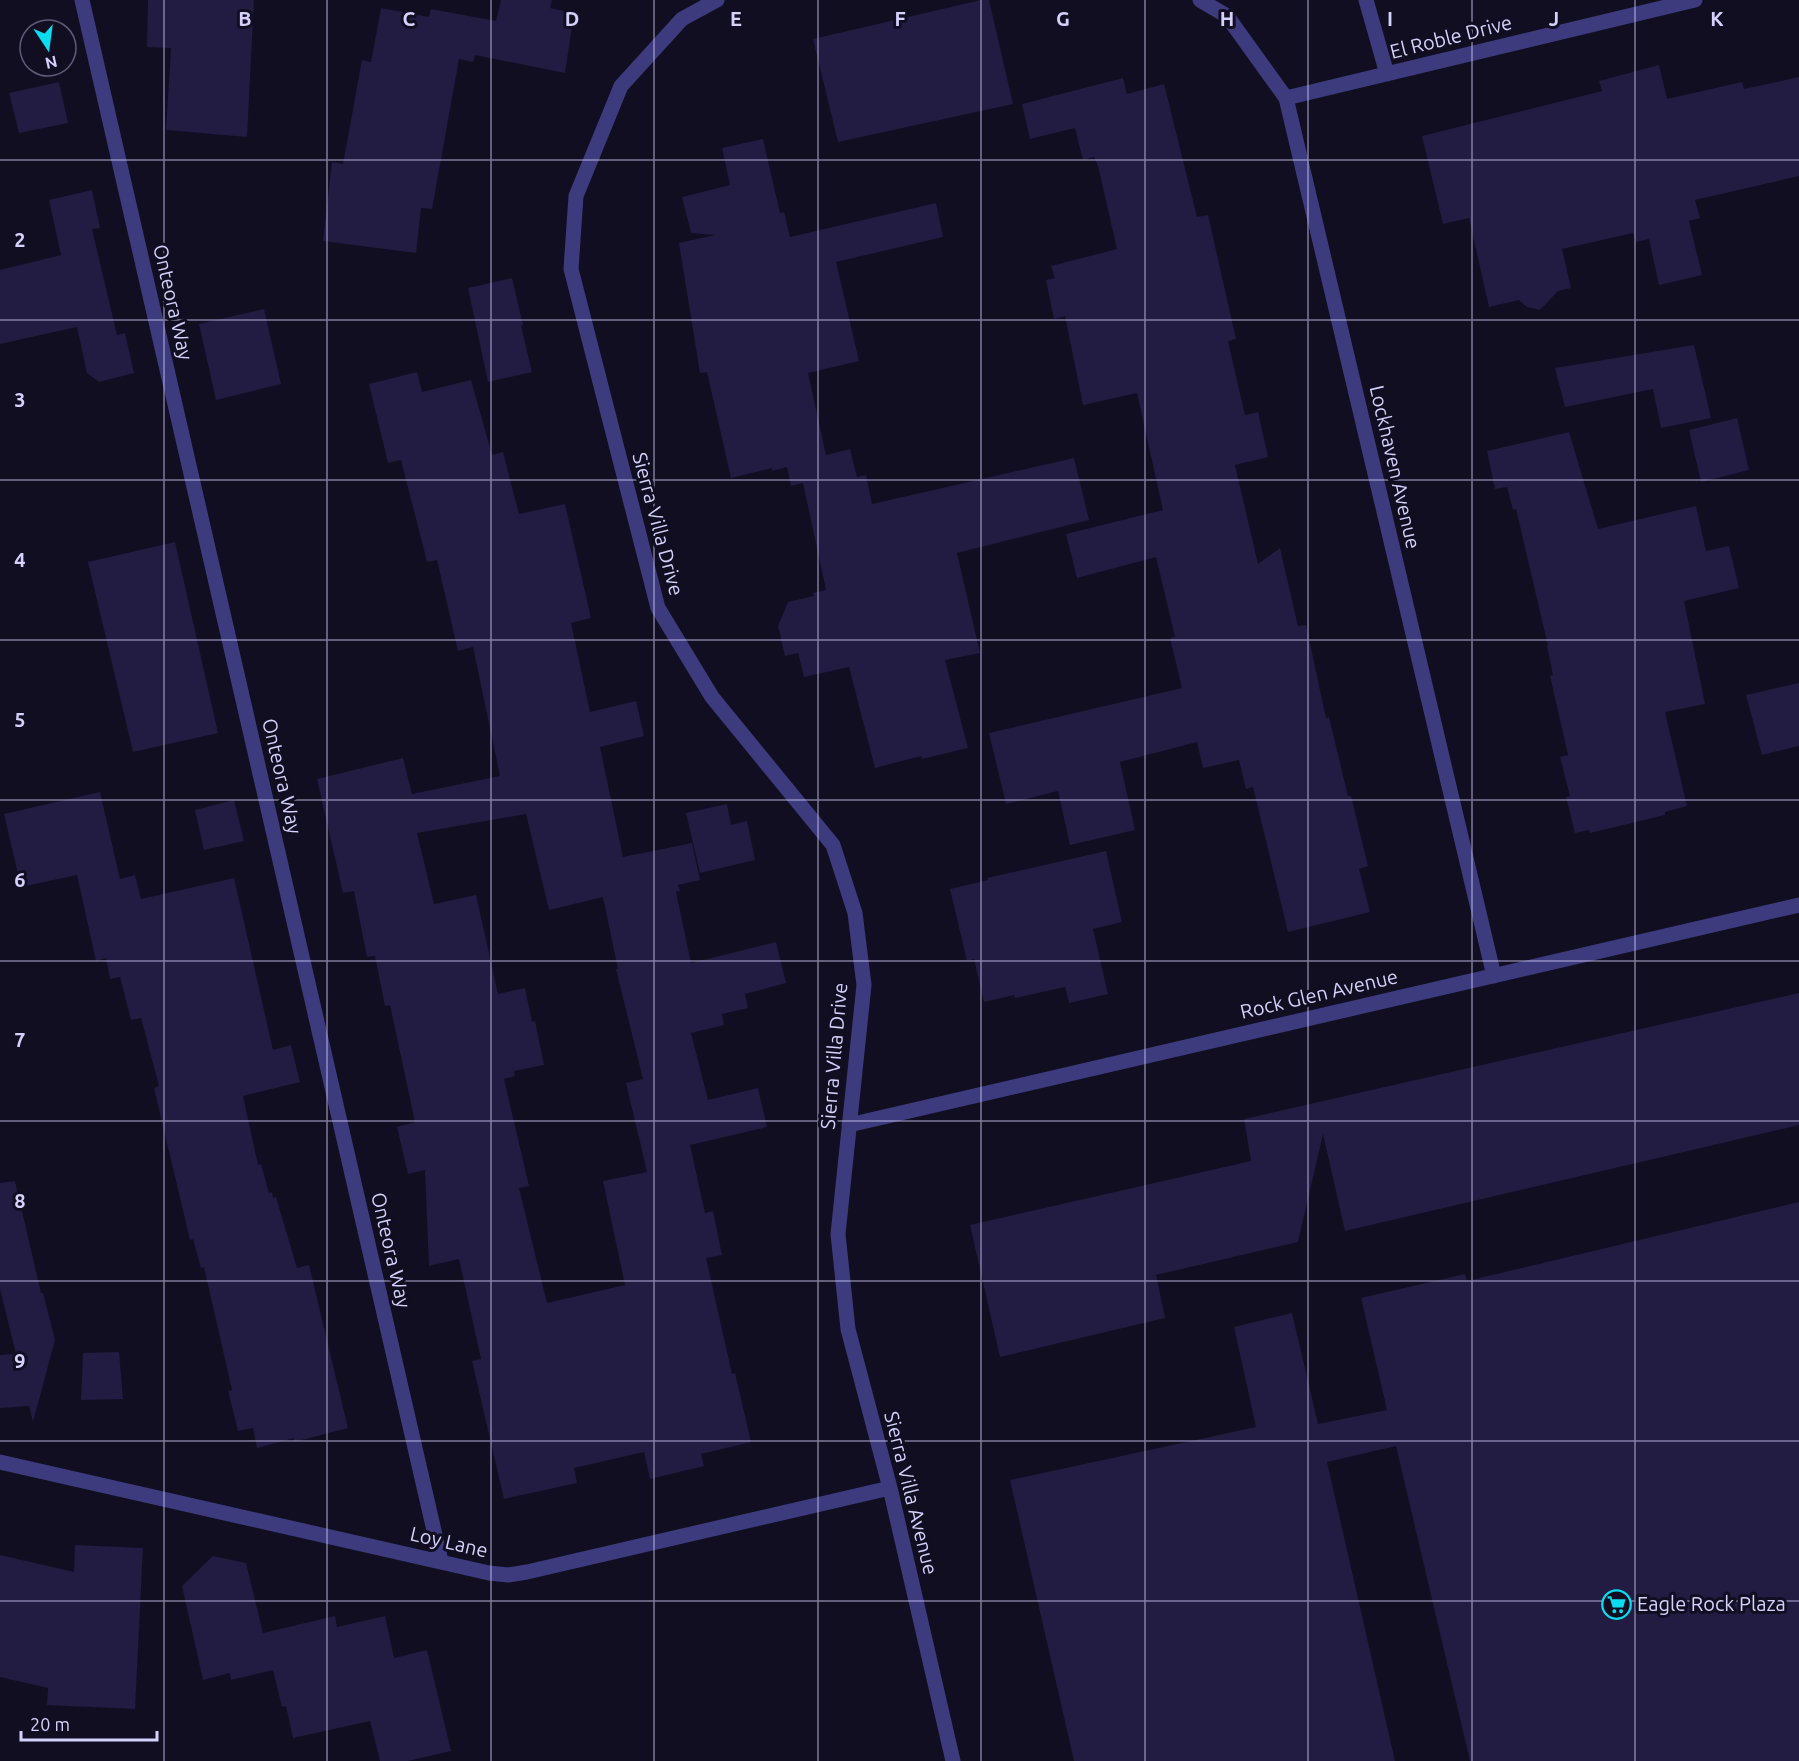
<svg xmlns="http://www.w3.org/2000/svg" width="1799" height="1761" font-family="Ubuntu,sans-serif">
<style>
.building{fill:#221b42;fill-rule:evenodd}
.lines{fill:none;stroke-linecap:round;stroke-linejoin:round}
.minor{stroke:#3d3b7e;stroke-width:15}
.grid{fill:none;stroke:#d5d1fd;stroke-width:1.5;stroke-opacity:0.55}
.labels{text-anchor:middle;stroke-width:6;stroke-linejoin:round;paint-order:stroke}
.street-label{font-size:20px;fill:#d5d1fd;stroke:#110e21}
.poi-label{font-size:20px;fill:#d5d1fd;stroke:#110e21;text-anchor:start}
.grid-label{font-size:20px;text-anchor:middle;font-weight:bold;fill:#d5d1fd;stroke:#110e21;stroke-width:6;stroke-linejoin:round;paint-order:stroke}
</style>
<rect width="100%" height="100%" fill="#110e21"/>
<path class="building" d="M 148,0 L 254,0 L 247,137 L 166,130 L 171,48 L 147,47 Z
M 501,0 L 552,0 L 550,8 L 574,13 L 565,73 L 475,55 L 473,62 L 459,59 L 432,209 L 421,208 L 416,253 L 323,241 L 332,162 L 343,164 L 362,60 L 371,62 L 381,8 L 429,17 L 431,9 L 496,21 Z
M 981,0 L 989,0 L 1013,104 L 838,142 L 813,39 Z
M 1659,65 L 1667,99 L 1742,82 L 1744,89 L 1799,77 L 1799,176 L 1695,200 L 1700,218 L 1689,221 L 1702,275 L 1659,285 L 1649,239 L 1636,242 L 1633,233 L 1562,249 L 1571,288 L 1558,291 L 1540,310 L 1527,307 L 1519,300 L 1489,307 L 1469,218 L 1443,224 L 1422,136 L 1602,91 L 1599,81 Z
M 1123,78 L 1127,94 L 1164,84 L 1197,217 L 1208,215 L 1236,339 L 1228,341 L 1245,415 L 1258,412 L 1268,457 L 1235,465 L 1258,564 L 1280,548 L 1298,626 L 1306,625 L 1326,718 L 1329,717 L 1348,796 L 1351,796 L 1368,866 L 1359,869 L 1370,912 L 1288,932 L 1253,787 L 1246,789 L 1239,760 L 1203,768 L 1197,742 L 1120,762 L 1135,830 L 1070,845 L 1058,791 L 1006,804 L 989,733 L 1182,688 L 1170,638 L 1175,637 L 1156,557 L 1077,578 L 1066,534 L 1163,510 L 1137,393 L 1083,405 L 1065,316 L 1054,319 L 1046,280 L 1055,278 L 1051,266 L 1117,249 L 1098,166 L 1094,157 L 1083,160 L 1075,128 L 1030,139 L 1022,104 Z
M 59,82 L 68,123 L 19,133 L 9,93 Z
M 763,139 L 780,213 L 784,212 L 790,237 L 936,203 L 943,237 L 836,262 L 859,361 L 808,373 L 826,455 L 850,449 L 857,477 L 866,475 L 872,504 L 1074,458 L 1089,520 L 957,553 L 980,653 L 945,660 L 968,748 L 922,759 L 921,756 L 875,768 L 849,667 L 804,677 L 798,653 L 785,656 L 778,626 L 788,602 L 814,596 L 813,593 L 826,590 L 803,483 L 791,486 L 787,467 L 772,471 L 772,468 L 731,478 L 707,372 L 700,373 L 679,243 L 715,235 L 691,233 L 682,197 L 730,185 L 722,148 Z
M 92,190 L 100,228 L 92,229 L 117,335 L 125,333 L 134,373 L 99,382 L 87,373 L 77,327 L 0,344 L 0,270 L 61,255 L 49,200 Z
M 512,278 L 523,325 L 521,326 L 532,372 L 488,382 L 468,288 Z
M 264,309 L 281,384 L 216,400 L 199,324 Z
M 1694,345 L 1711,418 L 1661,428 L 1653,389 L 1565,407 L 1555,368 Z
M 417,372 L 422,392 L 471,380 L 492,455 L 503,452 L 519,514 L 565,504 L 591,618 L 571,623 L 590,712 L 636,701 L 644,736 L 600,747 L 623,857 L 692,843 L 700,880 L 678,885 L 680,891 L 676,892 L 691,963 L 776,942 L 786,983 L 745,994 L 748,1008 L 722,1014 L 724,1025 L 691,1033 L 708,1100 L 758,1088 L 767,1127 L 690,1145 L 705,1213 L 713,1211 L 722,1255 L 706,1258 L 732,1374 L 735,1373 L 751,1442 L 701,1454 L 704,1466 L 650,1479 L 644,1452 L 574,1468 L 577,1483 L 504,1499 L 472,1361 L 481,1359 L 459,1259 L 429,1266 L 425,1170 L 408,1174 L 397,1127 L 415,1122 L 390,1005 L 385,1006 L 375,956 L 367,957 L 354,891 L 343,893 L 317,779 L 403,758 L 412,794 L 500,776 L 473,647 L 458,651 L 437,560 L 427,562 L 401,460 L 388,463 L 369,384 ZM 526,814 L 549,910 L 603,897 L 618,969 L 616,969 L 643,1079 L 626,1083 L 647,1172 L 603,1181 L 625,1285 L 547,1303 L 519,1188 L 529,1186 L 504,1079 L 515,1076 L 514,1071 L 544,1065 L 535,1021 L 532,1022 L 525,988 L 498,994 L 476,895 L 434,904 L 417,833 Z
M 1737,418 L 1749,470 L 1701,482 L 1689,430 Z
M 1569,432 L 1598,529 L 1696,506 L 1706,551 L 1729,546 L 1739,588 L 1684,601 L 1705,704 L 1665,712 L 1687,806 L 1665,812 L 1665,815 L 1590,833 L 1589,830 L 1575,833 L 1566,797 L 1570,796 L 1560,757 L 1568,755 L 1550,676 L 1553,675 L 1547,646 L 1548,646 L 1516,509 L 1513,510 L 1507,487 L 1495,489 L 1487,451 Z
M 175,542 L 218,733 L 133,752 L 88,562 Z
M 1799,683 L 1799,746 L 1762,755 L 1746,695 Z
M 100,792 L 120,879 L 135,875 L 141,899 L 234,878 L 273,1050 L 291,1045 L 300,1082 L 243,1096 L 258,1165 L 261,1164 L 269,1193 L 272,1192 L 273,1198 L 276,1197 L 297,1268 L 309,1265 L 348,1428 L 294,1442 L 294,1438 L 257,1448 L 253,1428 L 238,1431 L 228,1391 L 232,1390 L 204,1267 L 201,1268 L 193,1239 L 190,1240 L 154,1088 L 159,1086 L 141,1018 L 131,1020 L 120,977 L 110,979 L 106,958 L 96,961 L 77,875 L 21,887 L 4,814 Z
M 234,800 L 244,841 L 204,850 L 195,810 Z
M 727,804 L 731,825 L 747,821 L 755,860 L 700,873 L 686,813 Z
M 1106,851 L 1122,922 L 1093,929 L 1108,994 L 1069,1003 L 1065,987 L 1015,998 L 1014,995 L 984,1002 L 974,959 L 967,961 L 950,889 L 988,880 L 987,878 Z
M 1799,993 L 1799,1125 L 1345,1231 L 1323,1134 L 1298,1242 L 1156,1275 L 1165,1318 L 1000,1357 L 970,1225 L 1251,1161 L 1244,1119 Z
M 15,1181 L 41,1293 L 43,1293 L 55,1340 L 33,1422 L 29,1406 L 0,1408 L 0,1355 L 16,1354 L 0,1289 L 0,1183 Z
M 1799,1202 L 1799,1761 L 1470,1761 L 1396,1446 L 1327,1462 L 1395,1761 L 1074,1761 L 1010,1480 L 1256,1427 L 1234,1327 L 1292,1313 L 1318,1424 L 1387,1410 L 1361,1298 L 1465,1274 L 1467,1281 Z
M 119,1352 L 123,1399 L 81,1400 L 83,1353 Z
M 75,1545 L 143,1548 L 135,1709 L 47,1705 L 48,1688 L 0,1677 L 0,1555 L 74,1572 Z
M 213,1556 L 246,1563 L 263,1633 L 335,1616 L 337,1627 L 385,1616 L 394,1658 L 427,1650 L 451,1751 L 408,1761 L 380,1761 L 370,1721 L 293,1738 L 286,1706 L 282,1707 L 273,1670 L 231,1680 L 230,1673 L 203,1680 L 182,1586 Z"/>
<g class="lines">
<path class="minor" d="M 82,0 L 441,1561
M 717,0 L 682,19 L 621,86 L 576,196 L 571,269 L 658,608 L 712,697 L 833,845 L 855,913 L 864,985 L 838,1234 L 848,1329 L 890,1488 L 953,1761
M 1200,0 L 1227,16 L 1286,98 L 1494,976
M 1366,0 L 1387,74
M 1286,98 L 1695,0
M 849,1125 L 1799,905
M 0,1462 L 489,1573 L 508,1575 L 527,1572 L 890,1488"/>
</g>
<path class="grid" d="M 164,0 L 164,1761M 327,0 L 327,1761M 491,0 L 491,1761M 654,0 L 654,1761M 818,0 L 818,1761M 981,0 L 981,1761M 1145,0 L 1145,1761M 1308,0 L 1308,1761M 1472,0 L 1472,1761M 1635,0 L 1635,1761M 0,160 L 1799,160M 0,320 L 1799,320M 0,480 L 1799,480M 0,640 L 1799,640M 0,800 L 1799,800M 0,961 L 1799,961M 0,1121 L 1799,1121M 0,1281 L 1799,1281M 0,1441 L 1799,1441M 0,1601 L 1799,1601"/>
<defs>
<symbol id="supermarket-ring" viewBox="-11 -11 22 22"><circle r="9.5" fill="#110e21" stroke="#0addf0" stroke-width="1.5"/><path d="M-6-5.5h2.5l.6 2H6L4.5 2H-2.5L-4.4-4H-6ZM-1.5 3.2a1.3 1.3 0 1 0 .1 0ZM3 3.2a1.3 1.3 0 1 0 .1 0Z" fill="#0addf0"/></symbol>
</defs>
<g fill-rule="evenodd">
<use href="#supermarket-ring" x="1600" y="1588" width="33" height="33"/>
</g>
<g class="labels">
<g class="street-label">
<text transform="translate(1451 37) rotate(-14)" y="7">El Roble Drive</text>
<text transform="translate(173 302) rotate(77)" y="7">Onteora Way</text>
<text transform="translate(1395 467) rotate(77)" y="7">Lockhaven Avenue</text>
<text transform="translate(658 524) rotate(75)" y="7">Sierra Villa Drive</text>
<text transform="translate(282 776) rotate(77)" y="7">Onteora Way</text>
<text transform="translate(1319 994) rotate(-13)" y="7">Rock Glen Avenue</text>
<text transform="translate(834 1056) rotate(-85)" y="7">Sierra Villa Drive</text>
<text transform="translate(391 1250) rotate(77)" y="7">Onteora Way</text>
<text transform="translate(911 1493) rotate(76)" y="7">Sierra Villa Avenue</text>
<text transform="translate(449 1542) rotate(13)" y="7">Loy Lane</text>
</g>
<g class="poi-label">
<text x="1637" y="1611">Eagle Rock Plaza</text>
</g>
</g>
<g class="grid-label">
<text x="245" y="26">B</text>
<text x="409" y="26">C</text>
<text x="572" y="26">D</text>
<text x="736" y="26">E</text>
<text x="900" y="26">F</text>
<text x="1063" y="26">G</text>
<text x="1227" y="26">H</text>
<text x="1390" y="26">I</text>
<text x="1554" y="26">J</text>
<text x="1717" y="26">K</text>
<text x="20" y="247">2</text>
<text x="20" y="407">3</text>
<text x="20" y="567">4</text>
<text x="20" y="727">5</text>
<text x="20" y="887">6</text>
<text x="20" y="1047">7</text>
<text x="20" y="1208">8</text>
<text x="20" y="1368">9</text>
</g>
<g transform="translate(48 48) rotate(167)"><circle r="28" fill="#110e21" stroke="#5f5c79" stroke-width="1.5"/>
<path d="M0-4.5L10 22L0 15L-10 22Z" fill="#0addf0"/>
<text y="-9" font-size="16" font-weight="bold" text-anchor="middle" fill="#d5d1fd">N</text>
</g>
<path d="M21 1731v9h136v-9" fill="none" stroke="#d5d1fd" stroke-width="3"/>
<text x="30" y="1731" font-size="18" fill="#d5d1fd" stroke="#110e21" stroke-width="4.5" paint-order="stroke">20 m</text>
</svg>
